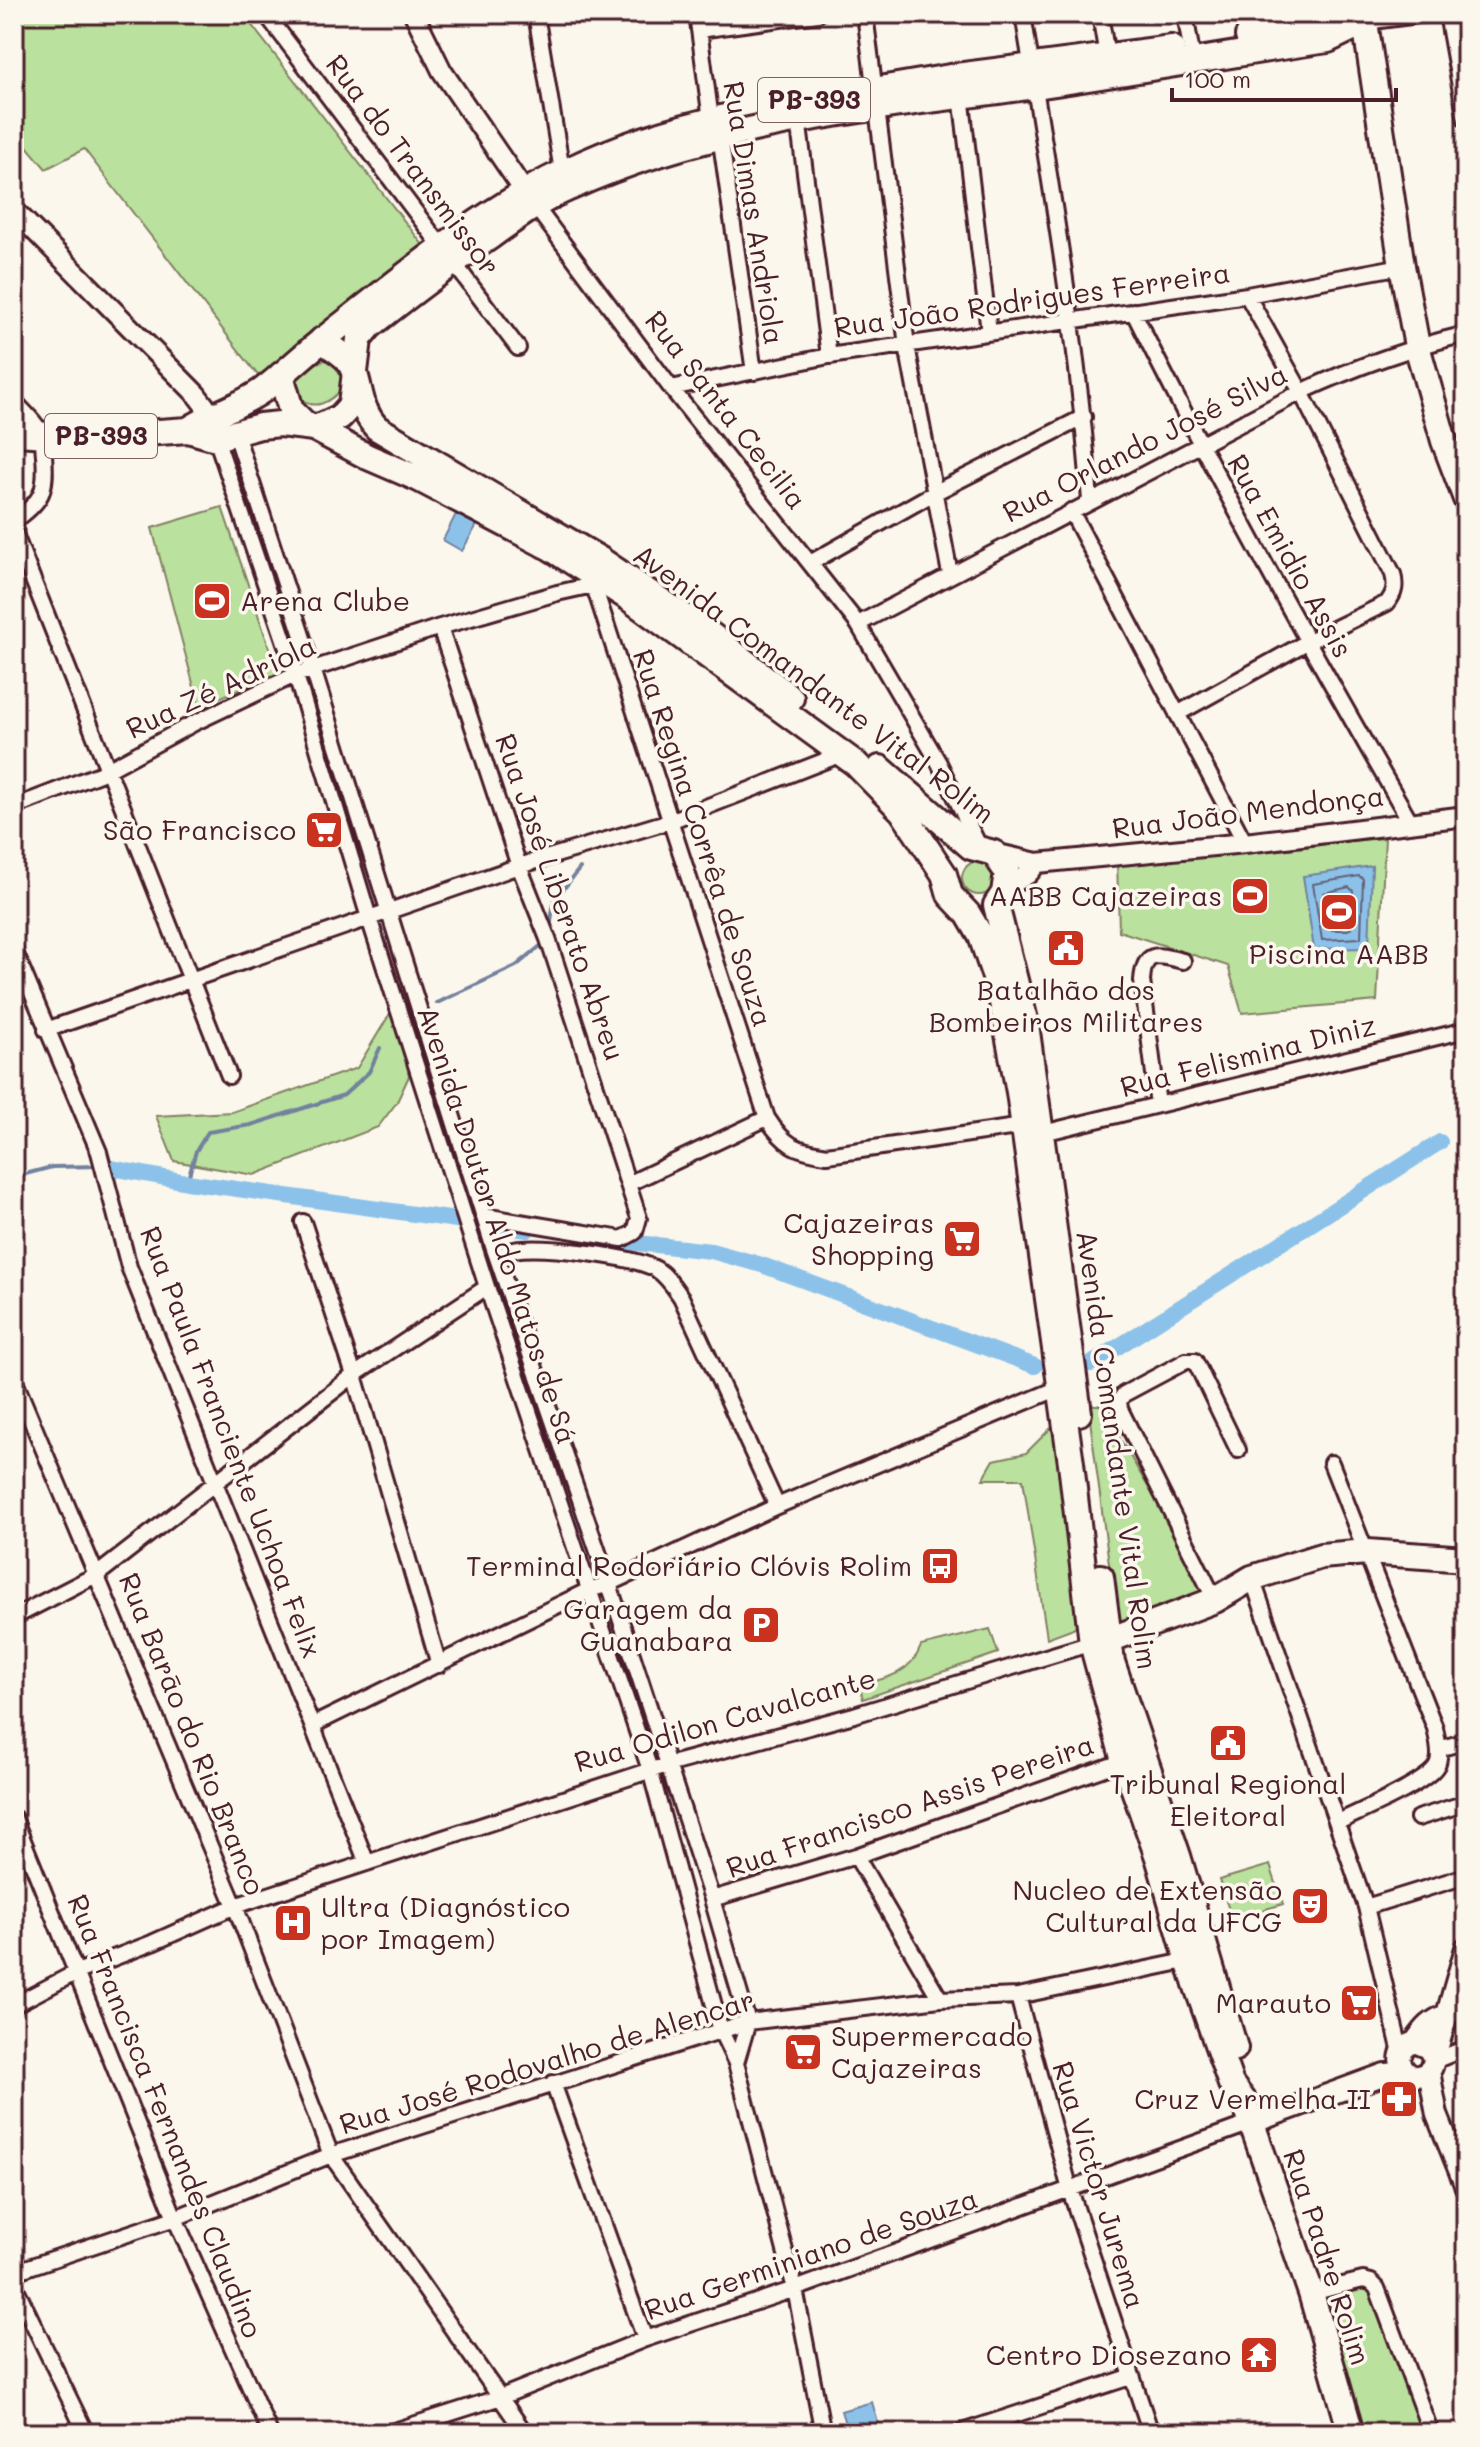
<svg xmlns="http://www.w3.org/2000/svg" width="1480" height="2447" font-family="Mali,sans-serif">
<style>
.green{fill:#bae19d;stroke:#828064;stroke-width:2}
.water{fill:#8cc2ea;stroke:#72819e;stroke-width:2}
.lines{fill:none;stroke-linecap:round;stroke-linejoin:round}
.shore{stroke:#646077;stroke-width:2}
.stream{stroke:#72819e;stroke-width:4}
.canal{stroke:#8cc2ea;stroke-width:16}
.minor-casing{stroke:#4a1f2b;stroke-width:20}
.tertiary-casing{stroke:#4a1f2b;stroke-width:24}
.secondary-casing{stroke:#4a1f2b;stroke-width:26}
.primary-casing{stroke:#4a1f2b;stroke-width:30}
.trunk-casing{stroke:#4a1f2b;stroke-width:30}
.minor{stroke:#fbf7ec;stroke-width:14}
.tertiary{stroke:#fbf7ec;stroke-width:18}
.secondary{stroke:#fbf7ec;stroke-width:20}
.primary{stroke:#fbf7ec;stroke-width:24}
.trunk{stroke:#fbf7ec;stroke-width:24}
.labels{text-anchor:middle;stroke-width:7;stroke-linejoin:round;paint-order:stroke}
.shield{fill:#fbf7ec;stroke:#7f6065;stroke-width:2}
.shield-label{font-size:26px;font-weight:bold;fill:#4a1f2b}
.street-label{font-size:28px;fill:#4a1f2b;stroke:#fbf7ec}
.poi-label{font-size:28px;fill:#4a1f2b;stroke:#fbf7ec;text-anchor:end}
</style>
<rect width="100%" height="100%" fill="#fbf7ec"/>
<filter id="ink" filterUnits="userSpaceOnUse"><feTurbulence type="fractalNoise" baseFrequency=".0125" numOctaves="2"/><feDisplacementMap in="SourceGraphic" scale="16" xChannelSelector="R" yChannelSelector="G"/><feConvolveMatrix kernelMatrix="1 2 1 2 8 2 1 2 1" color-interpolation-filters="sRGB"/></filter>
<g filter="url(#ink)">
<path class="green" d="M 14,14 L 243,14 L 430,254 L 260,378 L 84,149 L 46,169 L 14,131 Z
M 327,359 L 335,359 L 342,363 L 344,386 C 313,426 283,392 304,371 C 310,365 319,362 327,359 Z
M 222,507 L 278,674 L 199,706 L 152,528 Z
M 1385,838 L 1377,1001 L 1242,1013 L 1228,966 L 1119,931 L 1117,860 Z
M962 878a17 17 0 1 1 34 0a17 17 0 1 1-34 0Z
M 397,1002 L 409,1076 L 397,1102 L 378,1127 L 254,1175 L 174,1161 L 156,1116 L 232,1112 L 357,1068 Z
M 1088,1405 L 1100,1405 L 1210,1592 L 1117,1624 Z
M 1056,1423 L 1084,1624 L 1047,1638 L 1023,1479 L 983,1479 L 994,1460 L 1026,1453 Z
M 990,1629 L 998,1653 L 863,1699 L 859,1685 C 885,1679 911,1674 921,1646 Z
M 1270,1865 L 1283,1904 L 1232,1919 L 1219,1880 Z
M 1369,2283 L 1423,2433 L 1364,2433 L 1323,2299 Z"/>
<path class="water" d="M 456,514 L 477,525 L 462,551 L 443,540 Z
M 1372,866 L 1369,948 L 1314,949 L 1303,876 Z
M 872,2402 L 881,2433 L 848,2433 L 841,2411 Z"/>
<g class="lines">
<path class="shore" d="M 1359,876 L 1363,879 L 1361,938 L 1322,940 L 1313,884 Z
M 1349,887 L 1353,891 L 1351,928 L 1348,930 L 1332,930 L 1324,893 Z"/>
<path class="stream" d="M 550,928 L 554,901 L 580,868
M 437,1003 L 516,966 L 544,943
M 14,1177 L 52,1167 L 99,1166
M 187,1182 L 196,1151 L 208,1132 L 251,1125 L 344,1095 L 369,1072 L 380,1048"/>
<path class="canal" d="M 112,1168 L 187,1182 L 527,1230
M 610,1240 L 711,1251 L 762,1265 L 1035,1366
M 1091,1364 L 1440,1142"/>
<defs>
<path id="minor" d="M 266,14 L 518,348
M 536,14 L 563,177
M 697,14 L 711,120 L 720,135 L 754,372
M 865,14 L 907,346 L 950,574
M 1023,14 C 1049,176 1078,337 1090,501
M 1100,14 L 1107,56
M 1185,14 L 1193,60
M 1447,14 L 1466,120
M 1465,14 L 1466,18
M 1365,22 L 1426,14
M 699,30 L 818,14
M 961,95 L 989,332
M 798,119 L 829,356
M 535,206 L 671,388 L 858,624 L 939,763 L 980,848
M 1133,311 C 1219,485 1313,653 1410,821
M 671,388 L 829,356 L 1247,295 L 1402,266
M 14,401 C 22,410 38,424 42,436 C 44,441 43,450 44,455 C 47,490 43,501 14,521
M 236,434 L 313,669 L 493,1246 L 609,1584 L 712,1899 L 748,2022 L 736,2063
M 216,438 L 294,669 L 369,918 L 487,1287 L 650,1770 L 721,2031 L 736,2063 L 795,2289 L 823,2433
M 1071,511 L 1245,843
M 14,532 L 229,1076
M 810,563 L 934,493 L 1084,417
M 590,574 L 767,1118 C 785,1146 795,1150 827,1155 L 1023,1126
M 858,624 L 1301,392 C 1355,367 1408,348 1466,334
M 440,627 L 519,866 L 548,939 L 639,1218 L 635,1232 L 622,1239 L 484,1216
M 1177,714 L 1307,642 L 1387,603 C 1395,593 1396,586 1393,574 L 1301,392 L 1247,295
M 14,807 L 102,773 L 194,723 L 295,675 L 440,627 L 557,593 L 593,585
M 14,950 L 99,1152 L 129,1267 L 367,1863
M 46,1030 L 519,866 L 670,821 L 842,754
M 1158,1105 L 1142,981 C 1144,949 1158,955 1183,961
M 1043,1133 L 1466,1030
M 630,1183 L 767,1118
M 303,1222 L 354,1375 L 439,1665
M 497,1257 C 502,1255 508,1251 514,1250 C 541,1245 633,1256 656,1269 C 667,1276 674,1287 681,1297 L 777,1506
M 14,1379 L 235,1906 L 331,2155 L 525,2433
M 1331,1463 L 1435,1728 C 1437,1739 1442,1755 1437,1765 C 1427,1784 1360,1811 1338,1822
M 1252,1578 L 1366,1907 L 1401,2053
M 1215,1600 L 1120,1409 L 1119,1401 L 1124,1394 L 1186,1361 L 1195,1361 L 1238,1450
M 14,1617 L 98,1574 L 354,1375 L 487,1287
M 313,1725 L 589,1590 L 609,1584 L 777,1506 L 1059,1388
M 1439,1749 L 1466,1741
M 14,1818 L 175,2218 L 270,2433
M 1418,1818 L 1466,1803
M 856,1856 L 940,1999
M 712,1899 L 856,1856 L 1124,1761
M 1366,1907 L 1466,1876
M 1018,1996 L 1070,2190 L 1151,2433
M 14,2005 L 77,1972 L 152,1943 L 235,1906 L 667,1765 L 854,1715 L 1092,1643
M 1434,2061 L 1466,2048
M 553,2083 L 645,2339
M 14,2272 L 175,2218 L 331,2155 L 748,2022 L 940,1999 L 1018,1996 L 1195,1959
M 14,2284 L 86,2433
M 1311,2293 L 1363,2280 L 1371,2282 L 1377,2288 L 1431,2433
M 388,2433 L 501,2397 L 645,2339 L 795,2289 L 1251,2123
M 959,2433 L 1130,2377"/>
<path id="tertiary" d="M 414,14 L 442,71 L 531,201
M 14,210 L 196,394 L 205,406 L 213,428
M 994,853 L 1037,863 L 1245,843 L 1466,816
M 1005,888 L 1028,874 L 1037,863"/>
<path id="secondary" d="M 1415,2042 C 1425,2028 1431,2020 1449,2014
M 1434,2057 L 1429,2048 L 1415,2042 C 1382,2054 1412,2094 1432,2067 L 1466,1948
M 1429,2071 L 1437,2115 L 1466,2187
M 1251,2123 L 1385,2074 L 1407,2073"/>
<path id="primary" d="M 1365,22 L 1402,266 L 1417,346 L 1444,441 L 1466,499
M 322,340 C 330,346 340,352 347,359 C 363,379 355,405 377,428 L 599,559 L 707,632 L 791,698
M 281,375 L 291,410 L 304,423 L 368,457 L 419,479 L 549,547 L 630,599 L 856,764 L 902,811 L 944,874 L 950,895 L 968,914 L 981,936 L 1000,992 L 1019,1092 L 1071,1463 L 1092,1643 L 1124,1761 L 1159,1860 L 1188,1961 L 1231,2084 L 1244,2101 L 1311,2293 L 1351,2433
M 880,768 L 971,847 L 994,853 L 1007,872 L 1004,893 L 996,905 L 1026,1024 L 1079,1413
M 1101,1577 L 1112,1662 L 1178,1856 L 1235,2048
M 1094,1643 L 1109,1640 L 1215,1600 L 1252,1578 L 1321,1556 L 1367,1552 L 1466,1559"/>
<path id="trunk" d="M 1248,36 L 1324,22 L 1358,22
M 786,105 L 956,76 L 1172,48
M 188,430 C 212,414 239,407 263,390 C 284,374 303,355 324,339 C 397,282 480,211 564,172 C 616,147 670,129 726,117
M 14,433 L 86,437 L 188,430 L 216,438 L 260,426 L 280,424 L 314,428 L 323,425 L 340,417 L 351,405 L 359,339 L 370,326 C 409,295 450,264 491,236 C 516,218 541,200 569,188 C 716,121 877,108 1035,86 C 1133,72 1230,54 1328,40 L 1365,22"/>
</defs>
<use href="#minor" class="minor-casing"/>
<use href="#tertiary" class="tertiary-casing"/>
<use href="#secondary" class="secondary-casing"/>
<use href="#primary" class="primary-casing"/>
<use href="#trunk" class="trunk-casing"/>
<use href="#minor" class="minor"/>
<use href="#tertiary" class="tertiary"/>
<use href="#secondary" class="secondary"/>
<use href="#primary" class="primary"/>
<use href="#trunk" class="trunk"/>
</g>
</g>
<defs>
<symbol id="stadium-square" viewBox="-11 -11 22 22"><rect x="-9" y="-9" width="18" height="18" rx="4" fill="#c8321e" stroke="#fbf7ec"/><path d="M0-5a6.5 5 0 1 0 0 10a6.5 5 0 1 0 0-10ZM-3.5-1.8h7v3.6h-7Z" fill="#fff"/></symbol>
<symbol id="supermarket-square" viewBox="-11 -11 22 22"><rect x="-9" y="-9" width="18" height="18" rx="4" fill="#c8321e" stroke="#fbf7ec"/><path d="M-6-5.5h2.5l.6 2H6L4.5 2H-2.5L-4.4-4H-6ZM-1.5 3.2a1.3 1.3 0 1 0 .1 0ZM3 3.2a1.3 1.3 0 1 0 .1 0Z" fill="#fff"/></symbol>
<symbol id="civic-square" viewBox="-11 -11 22 22"><rect x="-9" y="-9" width="18" height="18" rx="4" fill="#c8321e" stroke="#fbf7ec"/><path d="M-.6-6.5H3V-4.5H.6V-3L4-1V1h2V6H-6V1h2V-1L-.6-3ZM-1.2 2.5V6h2.4V2.5Z" fill="#fff"/></symbol>
<symbol id="bus-square" viewBox="-11 -11 22 22"><rect x="-9" y="-9" width="18" height="18" rx="4" fill="#c8321e" stroke="#fbf7ec"/><path d="M-5-6H5V4H4V6H2V4H-2V6H-4V4H-5ZM-3.5-4V0h7V-4ZM-3.5 1.2v1.5H-2V1.2ZM2 1.2v1.5H3.5V1.2Z" fill="#fff"/></symbol>
<symbol id="parking-square" viewBox="-11 -11 22 22"><rect x="-9" y="-9" width="18" height="18" rx="4" fill="#c8321e" stroke="#fbf7ec"/><path d="M-3.5-5.5H1a3.5 3.5 0 0 1 0 7H-1V5.5H-3.5ZM-1-3.4V-.6H.8a1.4 1.4 0 0 0 0-2.8Z" fill="#fff"/></symbol>
<symbol id="theatre-square" viewBox="-11 -11 22 22"><rect x="-9" y="-9" width="18" height="18" rx="4" fill="#c8321e" stroke="#fbf7ec"/><path d="M-5-5.5Q0-4 5-5.5V0Q5 5 0 6Q-5 5-5 0ZM-3.3-2.5H-1v1.5H-3.3ZM1-2.5H3.3v1.5H1ZM-2.8 1Q0 5.5 2.8 1Z" fill="#fff"/></symbol>
<symbol id="hospital-square" viewBox="-11 -11 22 22"><rect x="-9" y="-9" width="18" height="18" rx="4" fill="#c8321e" stroke="#fbf7ec"/><path d="M-5-5h3v3.5h4V-5h3V5h-3V1.5h-4V5h-3Z" fill="#fff"/></symbol>
<symbol id="pharmacy-square" viewBox="-11 -11 22 22"><rect x="-9" y="-9" width="18" height="18" rx="4" fill="#c8321e" stroke="#fbf7ec"/><path d="M-2-6h4v4h4v4h-4v4h-4v-4h-4v-4h4Z" fill="#fff"/></symbol>
<symbol id="temple-square" viewBox="-11 -11 22 22"><rect x="-9" y="-9" width="18" height="18" rx="4" fill="#c8321e" stroke="#fbf7ec"/><path d="M0-6L5-2H3V0L6.5 2.5H4V6H1.5V3h-3V6H-4V2.5H-6.5L-3 0V-2H-5Z" fill="#fff"/></symbol>
</defs>
<g fill-rule="evenodd">
<use href="#stadium-square" x="190" y="579" width="44" height="44"/>
<use href="#supermarket-square" x="302" y="808" width="44" height="44"/>
<use href="#stadium-square" x="1228" y="874" width="44" height="44"/>
<use href="#stadium-square" x="1317" y="890" width="44" height="44"/>
<use href="#civic-square" x="1044" y="926" width="44" height="44"/>
<use href="#supermarket-square" x="940" y="1217" width="44" height="44"/>
<use href="#bus-square" x="918" y="1544" width="44" height="44"/>
<use href="#parking-square" x="739" y="1603" width="44" height="44"/>
<use href="#civic-square" x="1206" y="1721" width="44" height="44"/>
<use href="#theatre-square" x="1288" y="1884" width="44" height="44"/>
<use href="#hospital-square" x="271" y="1901" width="44" height="44"/>
<use href="#supermarket-square" x="1337" y="1981" width="44" height="44"/>
<use href="#supermarket-square" x="781" y="2030" width="44" height="44"/>
<use href="#pharmacy-square" x="1377" y="2077" width="44" height="44"/>
<use href="#temple-square" x="1237" y="2333" width="44" height="44"/>
</g>
<g class="labels">
<g class="shield">
<rect x="758" y="78" width="112" height="44" rx="6"/>
<rect x="45" y="414" width="112" height="44" rx="6"/>
</g>
<g class="shield-label">
<text x="814" y="109">PB-393</text>
<text x="101" y="445">PB-393</text>
</g>
<g class="street-label">
<text transform="translate(413 165) rotate(53)" y="10">Rua do Transmissor</text>
<text transform="translate(754 213) rotate(81)" y="10">Rua Dimas Andriola</text>
<text transform="translate(1032 300) rotate(-8)" y="10">Rua João Rodrigues Ferreira</text>
<text transform="translate(726 410) rotate(52)" y="10">Rua Santa Cecilia</text>
<text transform="translate(1145 443) rotate(-27)" y="10">Rua Orlando José Silva</text>
<text transform="translate(1290 556) rotate(61)" y="10">Rua Emidio Assis</text>
<text transform="translate(814 684) rotate(37)" y="10">Avenida Comandante Vital Rolim</text>
<text transform="translate(221 687) rotate(-25)" y="10">Rua Zé Adriola</text>
<text transform="translate(1248 812) rotate(-7)" y="10">Rua João Mendonça</text>
<text transform="translate(703 838) rotate(72)" y="10">Rua Regina Corrêa de Souza</text>
<text transform="translate(560 897) rotate(71)" y="10">Rua José Liberato Abreu</text>
<text transform="translate(1248 1056) rotate(-14)" y="10">Rua Felismina Diniz</text>
<text transform="translate(497 1225) rotate(72)" y="10">Avenida Doutor Aldo Matos de Sá</text>
<text transform="translate(231 1442) rotate(69)" y="10">Rua Paula Franciente Uchoa Felix</text>
<text transform="translate(1117 1450) rotate(82)" y="10">Avenida Comandante Vital Rolim</text>
<text transform="translate(725 1720) rotate(-16)" y="10">Rua Odilon Cavalcante</text>
<text transform="translate(192 1734) rotate(68)" y="10">Rua Barāo do Rio Branco</text>
<text transform="translate(910 1806) rotate(-19)" y="10">Rua Francisco Assis Pereira</text>
<text transform="translate(547 2062) rotate(-17)" y="10">Rua José Rodovalho de Alencar</text>
<text transform="translate(165 2116) rotate(68)" y="10">Rua Francisca Fernandes Claudino</text>
<text transform="translate(1099 2185) rotate(73)" y="10">Rua Victor Jurema</text>
<text transform="translate(811 2254) rotate(-19)" y="10">Rua Germiniano de Souza</text>
<text transform="translate(1327 2257) rotate(72)" y="10">Rua Padre Rolim</text>
</g>
<g class="poi-label">
<text x="240" y="611" text-anchor="start">Arena Clube</text>
<text x="296" y="840">São Francisco</text>
<text x="1222" y="906">AABB Cajazeiras</text>
<text x="1339" y="964" text-anchor="middle">Piscina AABB</text>
<text x="1066" y="1000" text-anchor="middle">Batalhão dos<tspan x="1066" dy="32">Bombeiros Militares</tspan></text>
<text x="934" y="1233">Cajazeiras<tspan x="934" dy="32">Shopping</tspan></text>
<text x="912" y="1576">Terminal Rodoriário Clóvis Rolim</text>
<text x="733" y="1619">Garagem da<tspan x="733" dy="32">Guanabara</tspan></text>
<text x="1228" y="1794" text-anchor="middle">Tribunal Regional<tspan x="1228" dy="32">Eleitoral</tspan></text>
<text x="1282" y="1900">Nucleo de Extensão<tspan x="1282" dy="32">Cultural da UFCG</tspan></text>
<text x="321" y="1917" text-anchor="start">Ultra (Diagnóstico<tspan x="321" dy="32">por Imagem)</tspan></text>
<text x="1331" y="2013">Marauto</text>
<text x="831" y="2046" text-anchor="start">Supermercado<tspan x="831" dy="32">Cajazeiras</tspan></text>
<text x="1371" y="2109">Cruz Vermelha II</text>
<text x="1231" y="2365">Centro Diosezano</text>
</g>
</g>
<rect width="1480" height="2447" fill="none" stroke="#fbf7ec" stroke-width="48"/>
<rect x="24" y="24" width="1432" height="2399" fill="none" stroke="#4a1f2b" stroke-width="3" filter="url(#ink)"/>
<path d="M1172 88v12h224v-12" fill="none" stroke="#4a1f2b" stroke-width="4"/>
<text x="1184" y="88" font-size="24" fill="#4a1f2b" stroke="#fbf7ec" stroke-width="6" paint-order="stroke">100 m</text>
</svg>
